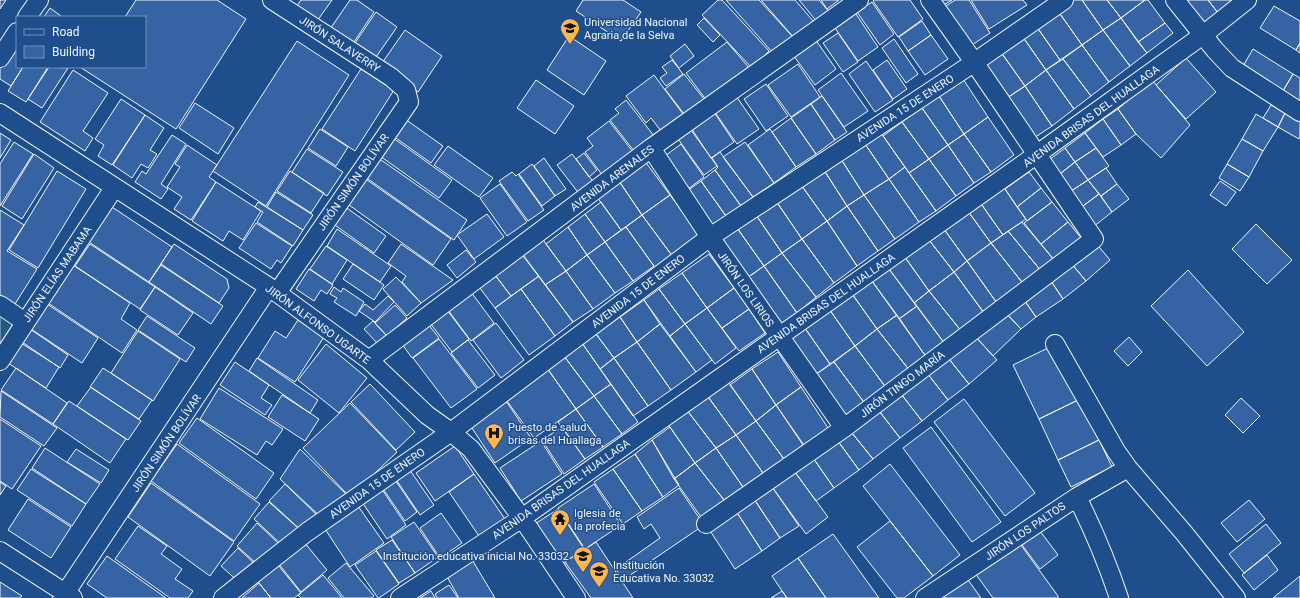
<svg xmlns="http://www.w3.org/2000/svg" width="1300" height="598" font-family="Roboto,sans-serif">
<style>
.green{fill:#245a82;stroke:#a8bbd7}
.building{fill:#3563a3;stroke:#f2f6ff}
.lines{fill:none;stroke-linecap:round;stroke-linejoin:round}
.street-casing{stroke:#f2f6ff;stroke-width:20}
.street{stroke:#1f4e8c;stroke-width:18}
.labels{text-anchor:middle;stroke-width:3;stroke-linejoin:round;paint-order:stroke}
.poi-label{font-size:11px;fill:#f2f6ff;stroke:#1f4e8c;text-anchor:start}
.street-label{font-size:11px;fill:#f2f6ff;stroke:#1f4e8c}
</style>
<rect width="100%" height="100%" fill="#1f4e8c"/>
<path class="green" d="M 0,304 L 18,316 L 0,345 Z"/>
<path class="building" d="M 0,0 L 6,0 L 0,9 Z
M 136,0 L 217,0 L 246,19 L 176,129 L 80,67 L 145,67 L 145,17 L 125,17 Z
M 301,0 L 332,0 L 315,24 L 294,10 Z
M 350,0 L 357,0 L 374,12 L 350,48 L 328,32 Z
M 583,0 L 623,0 L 641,12 L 621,41 L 576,11 Z
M 718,0 L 722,0 L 769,51 L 752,68 L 702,15 Z
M 726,0 L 759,0 L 792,36 L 773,53 Z
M 761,0 L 795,0 L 814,22 L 795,39 Z
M 799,0 L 819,0 L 830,13 L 818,23 Z
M 821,0 L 839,0 L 827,9 Z
M 874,0 L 910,0 L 923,19 L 898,37 L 873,1 Z
M 938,0 L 952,0 L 942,6 Z
M 955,0 L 969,0 L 990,33 L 969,47 L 943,8 Z
M 971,0 L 1023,0 L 1027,5 L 989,29 Z
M 1073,0 L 1082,0 L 1103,30 L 1082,45 L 1058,11 Z
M 1082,0 L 1107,0 L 1121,18 L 1103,30 Z
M 1107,0 L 1145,0 L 1121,18 Z
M 1145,0 L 1148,0 L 1165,23 L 1138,42 L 1121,18 Z
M 1179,0 L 1208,0 L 1218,13 L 1201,27 Z
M 1208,0 L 1234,0 L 1218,13 Z
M 872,2 L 894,34 L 880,45 L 857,12 Z
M 1274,6 L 1300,21 L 1300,43 L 1296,50 L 1260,28 Z
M 50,8 L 61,16 L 61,17 L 44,17 Z
M 854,11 L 878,47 L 858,61 L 833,25 Z
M 1058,11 L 1082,45 L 1060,60 L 1034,23 Z
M 376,12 L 397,27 L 374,60 L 353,46 Z
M 704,18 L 720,35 L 713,42 L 697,25 Z
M 1121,18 L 1147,53 L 1130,66 L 1103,30 Z
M 922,21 L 931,35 L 908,51 L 899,37 Z
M 1034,23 L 1060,60 L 1046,70 L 1020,33 Z
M 1165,23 L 1173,33 L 1147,53 L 1138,42 Z
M 405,30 L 442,56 L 418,92 L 380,66 Z
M 1103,30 L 1130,66 L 1109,82 L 1082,45 Z
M 838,33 L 858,62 L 843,72 L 823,43 Z
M 1020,33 L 1046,70 L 1025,86 L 998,48 Z
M 931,35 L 948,59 L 925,75 L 908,51 Z
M 569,36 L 606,61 L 584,95 L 547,70 Z
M 813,36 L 836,69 L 815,85 L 791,52 Z
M 17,38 L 17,67 L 23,67 L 11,86 L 0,79 L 0,65 Z
M 894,39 L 918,74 L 906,83 L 882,48 Z
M 297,41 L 349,75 L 266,206 L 213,171 Z
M 727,42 L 750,69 L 707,101 L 686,73 Z
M 1300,43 L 1300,53 L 1296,50 Z
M 685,44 L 694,56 L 679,68 L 670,56 Z
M 1082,45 L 1109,82 L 1091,96 L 1063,59 Z
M 998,48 L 1025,86 L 1004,100 L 978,63 Z
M 1253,49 L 1293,74 L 1280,96 L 1240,71 Z
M 1186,58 L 1216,92 L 1186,119 L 1156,85 Z
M 1063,59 L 1091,96 L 1074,109 L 1046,70 Z
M 672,60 L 683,74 L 666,86 L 660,78 L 667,73 L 662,67 Z
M 887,60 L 907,89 L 893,99 L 873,70 Z
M 866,61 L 893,100 L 875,112 L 849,74 Z
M 798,64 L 820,97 L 791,117 L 768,85 Z
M 23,67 L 48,67 L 26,102 L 8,91 Z
M 49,67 L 68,68 L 42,108 L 28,99 Z
M 361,69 L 394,90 L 355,151 L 322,129 Z
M 73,70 L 108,93 L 83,131 L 93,138 L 85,151 L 40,122 Z
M 1046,70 L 1074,109 L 1052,126 L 1025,86 Z
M 841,73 L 868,111 L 844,127 L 818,90 Z
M 684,74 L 704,99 L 684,114 L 665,89 Z
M 1293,74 L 1300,78 L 1300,108 L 1280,96 Z
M 654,75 L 683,114 L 661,131 L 651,118 L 646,123 L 626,96 Z
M 963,79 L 988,117 L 964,134 L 939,96 Z
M 536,80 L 574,106 L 555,134 L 517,108 Z
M 1152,80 L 1190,125 L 1161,158 L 1136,134 L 1118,109 Z
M 766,84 L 788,116 L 766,131 L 744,99 Z
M 1025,86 L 1052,126 L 1031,140 L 1004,100 Z
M 736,96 L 759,129 L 737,144 L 714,111 Z
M 822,96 L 847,132 L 835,140 L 811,104 Z
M 939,96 L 964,134 L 948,145 L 922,108 Z
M 121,99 L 145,115 L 112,165 L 98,156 L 104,145 L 95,139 Z
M 626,100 L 654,136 L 634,151 L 610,120 L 619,113 L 615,109 Z
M 195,103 L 234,128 L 218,154 L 179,128 Z
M 811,104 L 835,140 L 816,154 L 791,118 Z
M 1271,105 L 1285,113 L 1278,127 L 1263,118 Z
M 922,108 L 948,145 L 929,159 L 902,122 Z
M 1118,109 L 1136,134 L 1121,145 L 1103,119 Z
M 714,112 L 734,142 L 711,158 L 691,128 Z
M 1285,113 L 1300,122 L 1300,136 L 1299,139 L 1278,127 Z
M 1256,114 L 1278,127 L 1263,151 L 1242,139 Z
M 145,115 L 164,128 L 150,150 L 157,154 L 148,168 L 141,164 L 132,178 L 113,165 Z
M 988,117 L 1014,155 L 991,172 L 964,134 Z
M 791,118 L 816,154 L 796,167 L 772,132 Z
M 405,119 L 443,146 L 431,163 L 393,136 Z
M 1103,119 L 1121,145 L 1103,157 L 1085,133 Z
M 609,121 L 633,152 L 603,176 L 585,152 L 593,146 L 587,138 Z
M 902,122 L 929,159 L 909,173 L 883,136 Z
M 320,129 L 348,147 L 336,166 L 308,148 Z
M 770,129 L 796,167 L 774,183 L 748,145 Z
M 691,130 L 717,166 L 704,175 L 678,139 Z
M 879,130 L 905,167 L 889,179 L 863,141 Z
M 0,133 L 11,140 L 0,158 Z
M 1085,133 L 1096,148 L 1075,162 L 1065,148 Z
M 964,134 L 991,172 L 974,183 L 948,145 Z
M 172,135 L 186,144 L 161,184 L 168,189 L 161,199 L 135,182 L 142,171 L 146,174 Z
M 393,138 L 452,180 L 439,198 L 380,156 Z
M 1242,139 L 1263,151 L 1249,177 L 1227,164 Z
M 863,141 L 889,179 L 864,195 L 839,156 Z
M 14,142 L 33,154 L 0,206 L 0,164 Z
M 745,142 L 774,183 L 753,197 L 723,157 Z
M 681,144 L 704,177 L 684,192 L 661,159 Z
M 187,145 L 217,165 L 209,177 L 216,182 L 191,220 L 174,209 L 182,197 L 167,187 L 180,167 L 175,164 Z
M 948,145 L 974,183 L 956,196 L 929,159 Z
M 448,146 L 493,178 L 479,197 L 434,165 Z
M 1065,148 L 1075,162 L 1056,177 L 1045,163 Z
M 1096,148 L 1109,166 L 1088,180 L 1075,162 Z
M 307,149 L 343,172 L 327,196 L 292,172 Z
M 720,152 L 753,197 L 741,206 L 715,170 L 718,167 L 712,158 Z
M 584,153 L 597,170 L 589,177 L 576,159 Z
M 34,154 L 54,168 L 22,219 L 2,206 Z
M 572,154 L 595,184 L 580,195 L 557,165 Z
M 374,155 L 467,220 L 454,240 L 361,174 Z
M 839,156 L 864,195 L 847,206 L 822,167 Z
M 544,158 L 566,189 L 555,196 L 534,166 Z
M 929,159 L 956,196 L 936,211 L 909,173 Z
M 644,160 L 670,195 L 642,215 L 619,181 Z
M 1075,162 L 1088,180 L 1068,193 L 1056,177 Z
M 532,164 L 555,196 L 542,206 L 519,174 Z
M 1227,164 L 1249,177 L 1240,191 L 1219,178 Z
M 822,167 L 847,206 L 827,221 L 799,182 Z
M 905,167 L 936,211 L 919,222 L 889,179 Z
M 1106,168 L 1117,184 L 1101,196 L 1088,180 Z
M 715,170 L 741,206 L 726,216 L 701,181 Z
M 57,171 L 86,189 L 38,268 L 9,250 Z
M 290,171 L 324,193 L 311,213 L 277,191 Z
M 512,172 L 516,176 L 518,174 L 544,210 L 528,221 L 499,181 Z
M 1029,172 L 1041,188 L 1017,207 L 1005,189 Z
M 360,175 L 451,239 L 433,265 L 342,200 Z
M 889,179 L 919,222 L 895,239 L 864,195 Z
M 1088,180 L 1099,194 L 1079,209 L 1068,193 Z
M 619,181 L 642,215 L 621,230 L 597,197 Z
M 701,181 L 726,216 L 710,228 L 684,193 Z
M 1220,181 L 1236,192 L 1226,206 L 1210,195 Z
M 216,182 L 261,211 L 243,240 L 229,231 L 223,241 L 192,221 Z
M 799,182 L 827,221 L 802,239 L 774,198 Z
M 1000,182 L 1026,219 L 1003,235 L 977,198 Z
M 500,184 L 527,222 L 507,236 L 480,198 Z
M 1117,184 L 1129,199 L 1112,212 L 1101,196 Z
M 1041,188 L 1052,202 L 1027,221 L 1017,207 Z
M 276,192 L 313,215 L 303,230 L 267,207 Z
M 1099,194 L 1112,212 L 1093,227 L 1079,209 Z
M 670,195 L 700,236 L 673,257 L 642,215 Z
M 864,195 L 895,239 L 878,251 L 847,206 Z
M 774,198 L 802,239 L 782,253 L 754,212 Z
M 977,198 L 1003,235 L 991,243 L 965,207 Z
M 258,202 L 303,230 L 293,246 L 257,222 L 263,212 L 255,207 Z
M 601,202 L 621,230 L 605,242 L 585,214 Z
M 1052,202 L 1068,222 L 1041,244 L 1024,223 Z
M 344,206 L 386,236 L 374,253 L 332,223 Z
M 847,206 L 878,251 L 857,266 L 827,221 Z
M 112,207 L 172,247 L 149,282 L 89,242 Z
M 965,207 L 991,243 L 967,261 L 941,225 Z
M 0,210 L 24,225 L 7,251 L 37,269 L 15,304 L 0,295 Z
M 754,212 L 782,253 L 764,266 L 735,225 Z
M 487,214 L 504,237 L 474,259 L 457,235 Z
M 585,214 L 605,242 L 587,255 L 568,227 Z
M 642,215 L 673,257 L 656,269 L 626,227 Z
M 827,221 L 857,266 L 834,283 L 802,239 Z
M 1022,222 L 1055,261 L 1042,272 L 1008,231 Z
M 1068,222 L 1082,239 L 1055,261 L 1041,244 Z
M 256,223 L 292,246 L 281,263 L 277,260 L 271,269 L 239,248 Z
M 1256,224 L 1292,260 L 1267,284 L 1232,249 Z
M 735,225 L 764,266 L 744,280 L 715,239 Z
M 941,225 L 967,261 L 954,272 L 926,236 Z
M 568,227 L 587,255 L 566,271 L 546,244 Z
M 626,227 L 654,266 L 633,281 L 605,242 Z
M 337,229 L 391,266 L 380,282 L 327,246 Z
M 1008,231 L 1042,272 L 1025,286 L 991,243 Z
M 926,236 L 954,272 L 929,291 L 902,253 Z
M 541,237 L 566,271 L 545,285 L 521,253 Z
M 802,239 L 834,283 L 816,297 L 782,253 Z
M 605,242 L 633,281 L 615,293 L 587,255 Z
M 1095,242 L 1110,260 L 1086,281 L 1071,263 Z
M 991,243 L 1025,286 L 999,306 L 967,261 Z
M 90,244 L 155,287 L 140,309 L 75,266 Z
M 174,244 L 227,279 L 229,288 L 219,303 L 161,264 Z
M 401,244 L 453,280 L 421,303 L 402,282 L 406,276 L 388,263 Z
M 326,246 L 347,260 L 332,284 L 310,269 Z
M 466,250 L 476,262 L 457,278 L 447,265 Z
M 520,251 L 539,276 L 511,296 L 492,271 Z
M 782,253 L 816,297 L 797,313 L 764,266 Z
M 902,253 L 929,291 L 914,303 L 886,265 Z
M 709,254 L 734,288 L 707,308 L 682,273 Z
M 587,255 L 615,293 L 593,309 L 566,271 Z
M 967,261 L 999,306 L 986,316 L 954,272 Z
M 1071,263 L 1086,281 L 1063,299 L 1049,278 Z
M 353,264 L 384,285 L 374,300 L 343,279 Z
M 73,265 L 130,303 L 121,319 L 137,330 L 122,353 L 48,303 Z
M 161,265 L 223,306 L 211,324 L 149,282 Z
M 886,265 L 917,306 L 899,319 L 869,277 Z
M 764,266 L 797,313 L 777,327 L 744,280 Z
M 309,269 L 333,285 L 327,294 L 321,290 L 314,301 L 296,289 Z
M 1188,270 L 1244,332 L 1207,366 L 1151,306 Z
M 492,271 L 511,296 L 495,308 L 476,283 Z
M 566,271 L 593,309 L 573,322 L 545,285 Z
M 954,272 L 985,314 L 962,332 L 929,291 Z
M 682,273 L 707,308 L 685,324 L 659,289 Z
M 539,276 L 573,322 L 555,336 L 521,289 Z
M 396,277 L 421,303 L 407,316 L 383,289 Z
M 869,277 L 897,315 L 877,329 L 850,291 Z
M 1049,278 L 1063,299 L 1036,317 L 1022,297 Z
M 155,287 L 193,313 L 178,335 L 140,310 Z
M 334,287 L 341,292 L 343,288 L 364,302 L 356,316 L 334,302 L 337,298 L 330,294 Z
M 734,288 L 749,309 L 722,328 L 707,308 Z
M 521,289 L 555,336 L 529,355 L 495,308 Z
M 659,289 L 685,324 L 670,336 L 644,300 Z
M 850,291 L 877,329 L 855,346 L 827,306 Z
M 929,291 L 962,332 L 945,344 L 914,303 Z
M 471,292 L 494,323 L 471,341 L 448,310 Z
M 388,296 L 394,302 L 375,322 L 359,311 L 365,304 L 373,310 Z
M 1022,297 L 1036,317 L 1021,329 L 1004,311 Z
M 41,300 L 98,338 L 82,363 L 25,325 Z
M 644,300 L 660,324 L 637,342 L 620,317 Z
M 395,305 L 407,318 L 387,336 L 375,323 Z
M 827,306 L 855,346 L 830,364 L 802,324 Z
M 917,306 L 945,344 L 927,358 L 899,319 Z
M 707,308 L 736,348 L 715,364 L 685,324 Z
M 749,309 L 765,333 L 739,351 L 722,328 Z
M 447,310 L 469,339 L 452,352 L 430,323 Z
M 1004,311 L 1021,329 L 993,356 L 976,337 Z
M 897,315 L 927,358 L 910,371 L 877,329 Z
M 147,316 L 195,348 L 186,362 L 138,330 Z
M 620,317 L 637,342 L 614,358 L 596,334 Z
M 298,320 L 324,337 L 295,382 L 258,358 L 275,331 L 286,338 Z
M 373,321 L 386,335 L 377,343 L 364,329 Z
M 496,323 L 524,360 L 501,378 L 473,340 Z
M 428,324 L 439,338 L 412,358 L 402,344 Z
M 660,324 L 696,372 L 671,390 L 637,342 Z
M 685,324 L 712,360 L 696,372 L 670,336 Z
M 802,324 L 830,364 L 812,377 L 784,337 Z
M 30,329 L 68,355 L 60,368 L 22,342 Z
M 877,329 L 910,371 L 887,389 L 855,346 Z
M 138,331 L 180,359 L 153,401 L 111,373 Z
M 972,333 L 997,360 L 969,384 L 945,354 Z
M 596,334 L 614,358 L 600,369 L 582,343 Z
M 1129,337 L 1142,352 L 1128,366 L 1114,351 Z
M 439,339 L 477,389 L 451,408 L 413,358 Z
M 468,340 L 495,375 L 478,388 L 451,353 Z
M 637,342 L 671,390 L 648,406 L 614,358 Z
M 21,343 L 59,367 L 46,388 L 8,363 Z
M 582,343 L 611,384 L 594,396 L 564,356 Z
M 326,344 L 367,378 L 339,413 L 298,380 Z
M 855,346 L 887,389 L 866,405 L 834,362 Z
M 1052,346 L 1078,400 L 1039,419 L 1013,365 Z
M 778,352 L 801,387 L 776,405 L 752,369 Z
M 945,354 L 969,384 L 948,400 L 924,369 Z
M 564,356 L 594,396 L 576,409 L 547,368 Z
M 257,358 L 318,400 L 310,413 L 249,371 Z
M 614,358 L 648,406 L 633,416 L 600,369 Z
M 235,362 L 269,385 L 261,398 L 272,405 L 265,415 L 220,385 Z
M 834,362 L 866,405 L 844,422 L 812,377 Z
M 16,368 L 67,403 L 53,424 L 1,390 Z
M 103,368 L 152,400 L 139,419 L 90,387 Z
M 547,368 L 576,409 L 534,438 L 504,397 Z
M 752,369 L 776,405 L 756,421 L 730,385 Z
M 924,369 L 948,400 L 922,421 L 898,390 Z
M 727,380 L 756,421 L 736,435 L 706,394 Z
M 370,384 L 415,432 L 396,450 L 351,402 Z
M 611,384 L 638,422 L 622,434 L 594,396 Z
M 91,387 L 141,421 L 128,440 L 77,406 Z
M 801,387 L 830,431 L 806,448 L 776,405 Z
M 219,388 L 283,429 L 272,445 L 266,441 L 257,455 L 200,419 Z
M 898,390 L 922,421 L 900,438 L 876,407 Z
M 1,391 L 57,428 L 44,446 L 0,417 Z
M 706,394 L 736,435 L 716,448 L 686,409 Z
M 282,395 L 319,419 L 305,441 L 268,417 Z
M 594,396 L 622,434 L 603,447 L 576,409 Z
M 504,398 L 531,438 L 495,463 L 468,422 Z
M 1241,398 L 1260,416 L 1243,433 L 1225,415 Z
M 964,399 L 1035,493 L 1005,516 L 934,422 Z
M 1078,400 L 1099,440 L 1058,460 L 1039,419 Z
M 69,401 L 126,439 L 110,463 L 53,424 Z
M 350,403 L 397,452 L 350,497 L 303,448 Z
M 776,405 L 803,445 L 784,459 L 756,421 Z
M 876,407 L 900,438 L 873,459 L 848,428 Z
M 576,409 L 603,447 L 585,459 L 558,422 Z
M 686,409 L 716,448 L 695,463 L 667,423 Z
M 197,418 L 274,473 L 256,499 L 179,443 Z
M 0,419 L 41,446 L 12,489 L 0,481 Z
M 756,421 L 784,459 L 763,473 L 736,435 Z
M 562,427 L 585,459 L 564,474 L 542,440 Z
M 670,427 L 695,463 L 674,479 L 652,440 Z
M 931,427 L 1001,522 L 972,542 L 903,448 Z
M 848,428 L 873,459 L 859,470 L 835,437 Z
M 736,435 L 763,473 L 743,487 L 716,448 Z
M 835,437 L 859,470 L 834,488 L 811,455 Z
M 652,440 L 679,485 L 663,497 L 635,454 Z
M 1099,440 L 1112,467 L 1071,487 L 1058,460 Z
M 541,441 L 562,474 L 521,501 L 500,468 Z
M 177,444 L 260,504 L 234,541 L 151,481 Z
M 455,446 L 474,474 L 435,501 L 416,473 Z
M 45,448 L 100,484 L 86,504 L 32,468 Z
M 716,448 L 743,487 L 724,500 L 695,463 Z
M 76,449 L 109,470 L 101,483 L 67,462 Z
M 300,449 L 350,498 L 323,519 L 280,479 Z
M 635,454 L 663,497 L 642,511 L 613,469 Z
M 811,455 L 834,488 L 816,501 L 792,468 Z
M 695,463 L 724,500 L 701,517 L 674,479 Z
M 890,464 L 960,555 L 933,576 L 863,486 Z
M 407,466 L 434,505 L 420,515 L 393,475 Z
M 792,468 L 828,517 L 806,534 L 770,484 Z
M 31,469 L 86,504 L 72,526 L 17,490 Z
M 613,469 L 642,511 L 623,524 L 594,482 Z
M 391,474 L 417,512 L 405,521 L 379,483 Z
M 474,474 L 505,519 L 479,536 L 449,492 Z
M 0,482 L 6,486 L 0,495 Z
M 151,483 L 234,542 L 210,576 L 128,517 Z
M 285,484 L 319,517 L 304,533 L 269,501 Z
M 594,484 L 621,525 L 585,549 L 558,508 Z
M 770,484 L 799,526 L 780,538 L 752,496 Z
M 381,488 L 406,525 L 387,539 L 362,502 Z
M 679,488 L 704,525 L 623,580 L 616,569 L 660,538 L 651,524 L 644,529 L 637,517 Z
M 752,496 L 780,538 L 762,551 L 734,508 Z
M 28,499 L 71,527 L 51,558 L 8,530 Z
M 1249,500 L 1265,519 L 1237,542 L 1221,523 Z
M 269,502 L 298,528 L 282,545 L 254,519 Z
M 358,506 L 384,543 L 350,567 L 325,529 Z
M 734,508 L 762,551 L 735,569 L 707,526 Z
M 558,509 L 584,549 L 562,564 L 535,524 Z
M 441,513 L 462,543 L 440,558 L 420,528 Z
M 890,521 L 933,576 L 904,598 L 897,598 L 857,547 Z
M 414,522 L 438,557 L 415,573 L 391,537 Z
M 257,523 L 278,543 L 258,565 L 237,546 Z
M 1266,524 L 1281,543 L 1244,573 L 1229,554 Z
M 138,526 L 167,546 L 161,554 L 182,569 L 175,579 L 193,591 L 188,598 L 170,598 L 115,559 Z
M 1040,531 L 1058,555 L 1040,569 L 1022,545 Z
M 833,534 L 879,598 L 826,598 L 798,558 Z
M 392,540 L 415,573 L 399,583 L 376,550 Z
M 1018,541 L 1058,596 L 1058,598 L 993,598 L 975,573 Z
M 304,542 L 327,570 L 301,592 L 278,563 Z
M 596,542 L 633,598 L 591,598 L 565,562 Z
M 238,548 L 257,566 L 241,584 L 221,566 Z
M 376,551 L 399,584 L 379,598 L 378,598 L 355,565 Z
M 1267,555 L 1278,570 L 1254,590 L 1242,575 Z
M 107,556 L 166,598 L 107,598 L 87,584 Z
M 471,558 L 495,598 L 459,598 L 445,573 Z
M 798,558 L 826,598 L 787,598 L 772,576 Z
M 346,563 L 374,596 L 372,598 L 344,598 L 328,578 Z
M 278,565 L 301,593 L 294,598 L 271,598 L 258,582 Z
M 963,573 L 981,598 L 945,598 L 940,590 Z
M 323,575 L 342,598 L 301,598 L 298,595 Z
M 1300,576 L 1300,598 L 1273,598 Z
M 0,582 L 22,596 L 20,598 L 0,598 Z
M 259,583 L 271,598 L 242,598 Z
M 449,585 L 458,598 L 437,598 L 435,594 Z
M 431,591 L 435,598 L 420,598 Z
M 782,591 L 787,598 L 771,598 Z"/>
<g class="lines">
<defs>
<path id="street" d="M 272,0 L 391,77 L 406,90 L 409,102 L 277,293
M 1175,0 L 1215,50 L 1232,68 L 1300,112
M 27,17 L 39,0
M 0,58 L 17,32
M 0,113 L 269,287 L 369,360 L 427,415 L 451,432 L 471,449 L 522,518 L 576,598
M 651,148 L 710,237 L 844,428
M 0,305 L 25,322
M 1055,344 L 1116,451 L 1128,468 L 1184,533 L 1236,598
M 369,360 L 651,148 L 859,0
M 0,361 L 114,188
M 1077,497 C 1094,531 1107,562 1119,598
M 706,524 L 844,428 L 1094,239 C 1039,159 987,78 930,0
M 0,551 L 73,598
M 62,598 L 269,287
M 223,598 L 307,532 L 451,432 L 710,237 L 975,62 L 1064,0
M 400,598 L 522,518 L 1036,155 L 1203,35 L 1247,0
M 925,598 L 1077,497 L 1128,468"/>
</defs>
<use href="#street" class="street-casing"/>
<use href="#street" class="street"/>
</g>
<defs>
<symbol id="university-pin" viewBox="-11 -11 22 30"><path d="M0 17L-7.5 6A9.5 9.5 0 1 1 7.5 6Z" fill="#ffb74d" stroke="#1f4e8c"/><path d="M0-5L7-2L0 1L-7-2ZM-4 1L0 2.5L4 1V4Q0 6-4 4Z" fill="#111"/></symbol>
<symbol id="hospital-pin" viewBox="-11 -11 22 30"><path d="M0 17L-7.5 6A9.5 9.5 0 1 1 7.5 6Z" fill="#ffb74d" stroke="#1f4e8c"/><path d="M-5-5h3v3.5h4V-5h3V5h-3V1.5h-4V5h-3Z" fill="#111"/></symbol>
<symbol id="temple-pin" viewBox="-11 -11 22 30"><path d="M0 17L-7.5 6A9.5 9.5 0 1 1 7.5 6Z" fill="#ffb74d" stroke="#1f4e8c"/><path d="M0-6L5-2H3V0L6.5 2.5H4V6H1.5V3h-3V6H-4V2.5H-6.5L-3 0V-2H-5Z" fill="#111"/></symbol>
<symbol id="school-pin" viewBox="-11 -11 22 30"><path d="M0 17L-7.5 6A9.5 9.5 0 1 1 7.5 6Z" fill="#ffb74d" stroke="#1f4e8c"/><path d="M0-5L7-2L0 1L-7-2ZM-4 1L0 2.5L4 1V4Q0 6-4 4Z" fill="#111"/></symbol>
</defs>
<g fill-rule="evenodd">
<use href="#university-pin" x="559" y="17" width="22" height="30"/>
<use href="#hospital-pin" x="483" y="422" width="22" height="30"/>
<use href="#temple-pin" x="549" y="508" width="22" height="30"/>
<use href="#school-pin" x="572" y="545" width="22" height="30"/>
<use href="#school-pin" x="588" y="560" width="22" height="30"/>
</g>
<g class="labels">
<g class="poi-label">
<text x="584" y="26">Universidad Nacional<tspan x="584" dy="13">Agraria de la Selva</tspan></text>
<text x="508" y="431">Puesto de salud<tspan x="508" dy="13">brisas del Huallaga</tspan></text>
<text x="574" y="517">Iglesia de<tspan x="574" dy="13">la profecia</tspan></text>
<text x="569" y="560" text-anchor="end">Institución educativa inicial No. 33032</text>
<text x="613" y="569">Institución<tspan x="613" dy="13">Educativa No. 33032</tspan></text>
</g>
<g class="street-label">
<text transform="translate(340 44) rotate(33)" y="4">JIRÓN SALAVERRY</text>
<text transform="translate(905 108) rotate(-33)" y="4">AVENIDA 15 DE ENERO</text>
<text transform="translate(1091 116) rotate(-36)" y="4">AVENIDA BRISAS DEL HUALLAGA</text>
<text transform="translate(612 178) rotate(-37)" y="4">AVENIDA ARENALES</text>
<text transform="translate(353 182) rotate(-55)" y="4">JIRÓN SIMÓN BOLÍVAR</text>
<text transform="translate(57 274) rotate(-56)" y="4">JIRÓN ELÍAS MABAMA</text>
<text transform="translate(746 289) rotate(55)" y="4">JIRÓN LOS LIRIOS</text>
<text transform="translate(638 291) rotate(-37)" y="4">AVENIDA 15 DE ENERO</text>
<text transform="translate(826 303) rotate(-35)" y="4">AVENIDA BRISAS DEL HUALLAGA</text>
<text transform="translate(318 324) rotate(36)" y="4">JIRÓN ALFONSO UGARTE</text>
<text transform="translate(902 384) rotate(-37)" y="4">JIRÓN TINGO MARÍA</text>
<text transform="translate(166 443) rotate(-56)" y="4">JIRÓN SIMÓN BOLÍVAR</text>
<text transform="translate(377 483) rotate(-35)" y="4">AVENIDA 15 DE ENERO</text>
<text transform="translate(561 489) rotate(-35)" y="4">AVENIDA BRISAS DEL HUALLAGA</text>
<text transform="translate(1025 531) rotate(-34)" y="4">JIRÓN LOS PALTOS</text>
</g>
</g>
<rect x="16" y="16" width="130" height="52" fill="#1f4e8c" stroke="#7391ba"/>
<rect x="24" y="29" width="20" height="6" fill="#1f4e8c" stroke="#7391ba"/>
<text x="52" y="36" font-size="12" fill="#f2f6ff">Road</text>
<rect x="24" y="46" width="20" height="12" fill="#3563a3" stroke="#7391ba"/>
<text x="52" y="56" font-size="12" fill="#f2f6ff">Building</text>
</svg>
